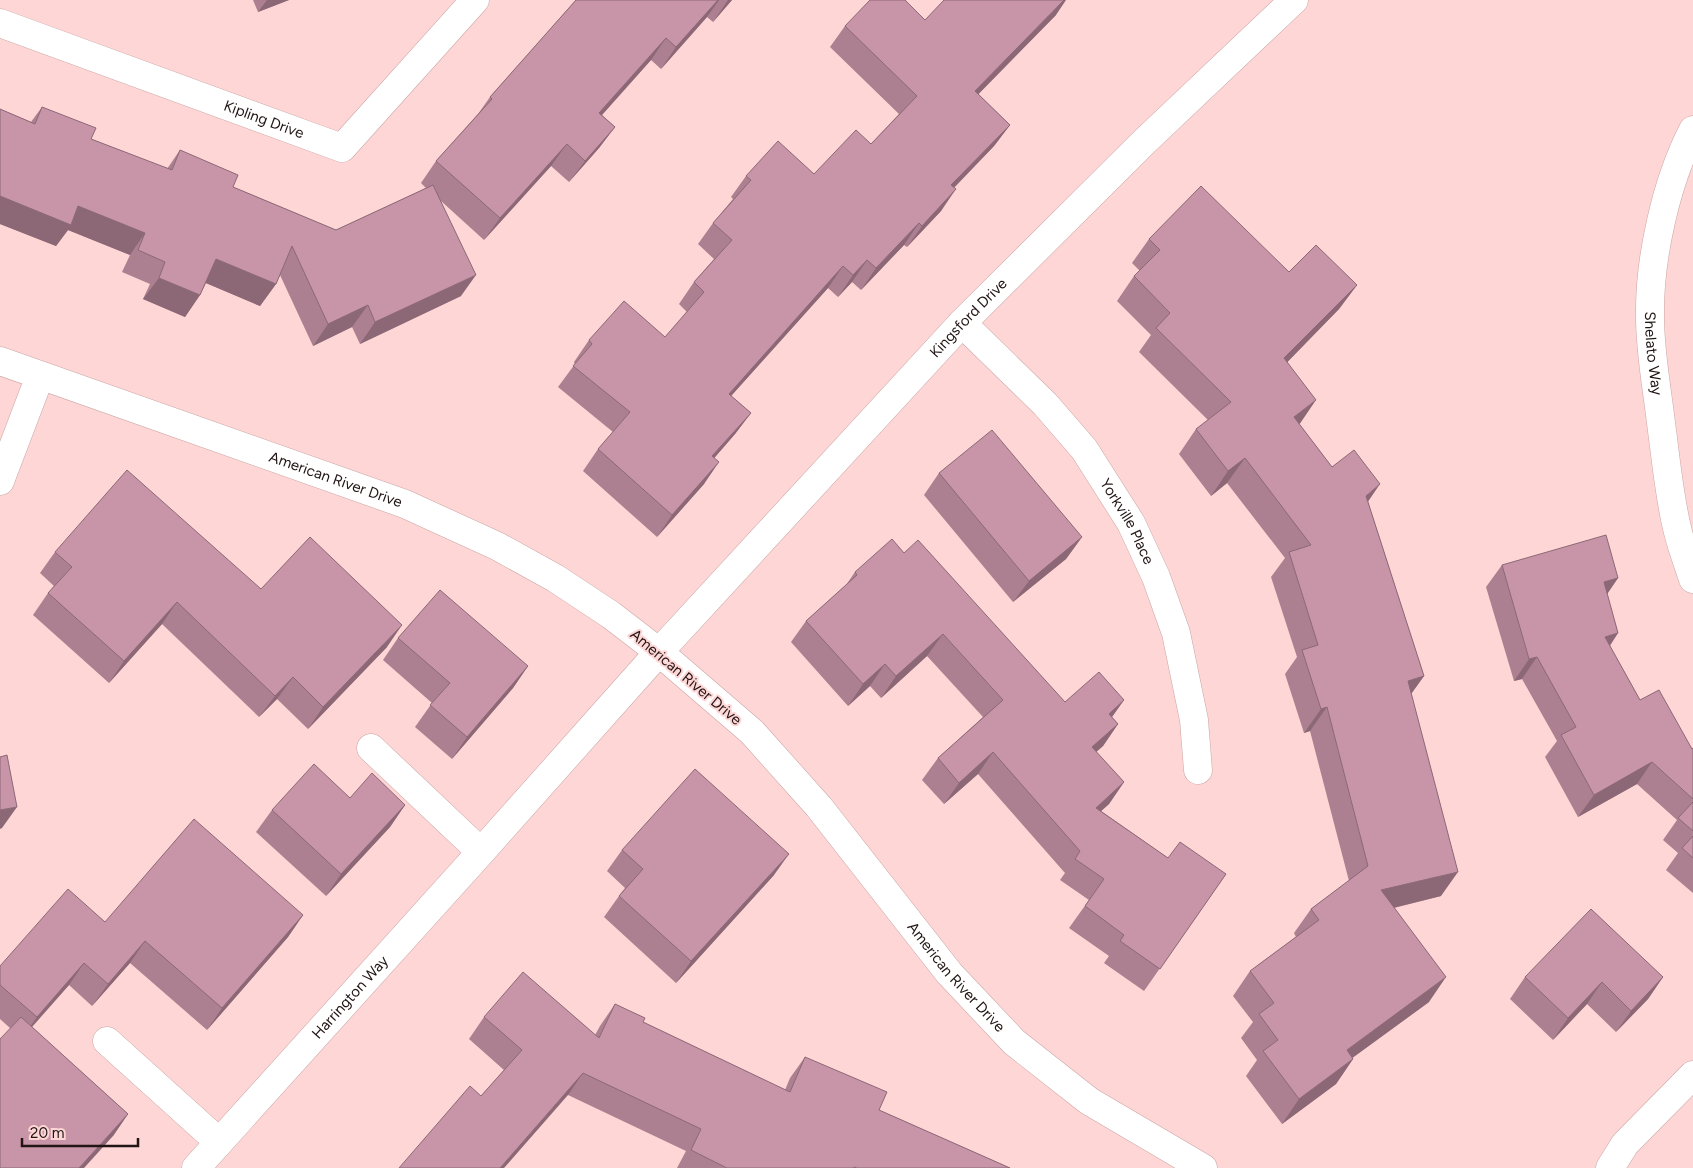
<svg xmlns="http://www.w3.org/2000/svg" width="1693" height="1168" font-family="Figtree,sans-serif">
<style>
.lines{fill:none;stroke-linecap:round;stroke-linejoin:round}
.street-casing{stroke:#cba6a5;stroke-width:29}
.secondary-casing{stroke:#cba6a5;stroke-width:29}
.street{stroke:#fff;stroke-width:28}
.secondary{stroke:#fff;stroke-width:28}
.wall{fill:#ac8090}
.shaded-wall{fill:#8c6876}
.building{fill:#c895a8;stroke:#8c6876}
.labels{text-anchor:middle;stroke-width:4;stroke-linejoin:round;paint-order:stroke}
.street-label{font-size:15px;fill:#221515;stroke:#fdd6d5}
</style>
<rect width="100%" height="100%" fill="#fdd6d5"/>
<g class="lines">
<defs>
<g id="street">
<path id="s1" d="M 0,23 L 342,148 L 475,0"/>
<path id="s2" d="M 1693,130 C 1666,182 1649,259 1650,317 C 1650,353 1657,388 1661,423 C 1666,459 1669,497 1678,532 C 1682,548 1688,564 1693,579"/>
<path id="s3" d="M 962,323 L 1045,404 L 1084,449 L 1131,523 L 1156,577 L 1176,633 L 1194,720 L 1198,770"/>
<path d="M 0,481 L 40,376"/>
<path d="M 371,748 L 481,852"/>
<path d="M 107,1041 L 219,1142"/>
<path id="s4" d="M 196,1168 L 481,852 L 659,652 L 752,732 L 819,807 L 949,973 L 1014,1042 L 1089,1101 L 1203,1168"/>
<path d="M 1610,1168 L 1625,1144 L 1693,1075"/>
</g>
<g id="secondary">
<path id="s5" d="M 0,361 L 405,504 L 497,546 L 555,578 L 611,615 L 659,652 L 962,323 L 1144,142 L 1294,0"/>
</g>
</defs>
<use href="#street" class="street-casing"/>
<use href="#secondary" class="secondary-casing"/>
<use href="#street" class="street"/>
<use href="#secondary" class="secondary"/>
</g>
<path class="wall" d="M 253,0 L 289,0 L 258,12 Z
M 576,0 L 732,0 L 713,22 L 707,17 L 661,69 L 651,60 L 602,115 L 615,127 L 599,148 L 569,182 L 551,166 L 484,240 L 441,201 L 461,296 L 360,344 L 352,327 L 313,346 L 280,275 L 276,284 L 260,306 L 206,283 L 200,295 L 185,317 L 143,299 L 150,284 L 122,272 L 130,255 L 68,230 L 56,246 L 0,224 L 0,109 L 31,122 L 42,107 L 91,139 L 167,169 L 180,150 L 233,187 L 336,230 L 426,188 L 421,183 L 436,161 L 478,114 L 490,97 Z
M 1056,15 L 978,94 L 1010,125 L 994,146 L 954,188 L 941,211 L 907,247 L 904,245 L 861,290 L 852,282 L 838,297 L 828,288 L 731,396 L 751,413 L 735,434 L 714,458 L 704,484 L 657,537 L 583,471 L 598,449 L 613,432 L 558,387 L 575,364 L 574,362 L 589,340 L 665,337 L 687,312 L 679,304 L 694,282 L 714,259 L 698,244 L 713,223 L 733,199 L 731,197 L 746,176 L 814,174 L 871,144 L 899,114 L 830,47 L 845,26 L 925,20 Z
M 1149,239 L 1289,272 L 1357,285 L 1339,309 L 1287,362 L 1299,424 L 1332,467 L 1368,502 L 1424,676 L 1411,694 L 1441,896 L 1394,908 L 1429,1002 L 1352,1058 L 1353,1059 L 1336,1084 L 1282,1124 L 1246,1076 L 1257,1060 L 1241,1038 L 1253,1022 L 1233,996 L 1250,971 L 1296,937 L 1294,933 L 1311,909 L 1349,881 L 1310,731 L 1304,733 L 1285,674 L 1297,657 L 1271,577 L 1285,558 L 1227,483 L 1211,496 L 1179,454 L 1196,429 L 1208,420 L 1139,352 L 1151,335 L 1117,301 L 1134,276 L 1140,271 L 1132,263 Z
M 939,473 L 1082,537 L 1066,559 L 1013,602 L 924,495 Z
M 55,552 L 261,589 L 387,647 L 308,729 L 277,699 L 259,717 L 162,624 L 109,683 L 33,615 L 48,593 L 54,586 L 40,573 Z
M 904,553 L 1065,702 L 1124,700 L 1112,717 L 1118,724 L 1103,746 L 1096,752 L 1124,782 L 1109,804 L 1101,811 L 1168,858 L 1226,874 L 1144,991 L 1104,963 L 1109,956 L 1069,928 L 1089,900 L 1060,880 L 1065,873 L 978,774 L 944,804 L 922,780 L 938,758 L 983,717 L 927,656 L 881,698 L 870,686 L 848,706 L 791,642 L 806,621 L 846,585 L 855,572 Z
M 1502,565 L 1618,578 L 1607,594 L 1618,633 L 1610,646 L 1640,700 L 1692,749 L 1693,748 L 1693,893 L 1666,870 L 1678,853 L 1663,840 L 1677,820 L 1637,784 L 1578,817 L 1545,757 L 1557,741 L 1522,679 L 1514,681 L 1486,587 Z
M 398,638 L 528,666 L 513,688 L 452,759 L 415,727 L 432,703 L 383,660 Z
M 350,798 L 405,805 L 390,827 L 326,896 L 256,832 L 272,810 Z
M 622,850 L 774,875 L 676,983 L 604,917 L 619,896 L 625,888 L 607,871 Z
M 303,915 L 288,937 L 207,1030 L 130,963 L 92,1006 L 69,985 L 32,1027 L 128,1114 L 113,1136 L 10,1028 L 0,1019 L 0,966 L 105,922 Z
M 1525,977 L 1663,977 L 1648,999 L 1616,1032 L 1587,1004 L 1553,1040 L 1510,999 Z
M 615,1004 L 643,1022 L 785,1090 L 790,1078 L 805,1057 L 879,1110 L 1010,1168 L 677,1168 L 686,1151 L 568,1095 L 481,1096 L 504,1070 L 469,1039 L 484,1017 L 595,1035 L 600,1026 Z"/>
<path class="shaded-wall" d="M 267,0 L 289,0 L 258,12 Z
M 718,0 L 719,0 L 707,17 L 661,69 L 676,47 Z
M 728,0 L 732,0 L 713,22 Z
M 1064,0 L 1066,0 L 1056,15 L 960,113 L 975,91 Z
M 666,38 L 651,60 L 584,135 L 599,113 Z
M 1010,125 L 994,146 L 936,206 L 951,185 Z
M 615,127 L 599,148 L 569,182 L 585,161 Z
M 567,144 L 551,166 L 484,240 L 500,218 Z
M 956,189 L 941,211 L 907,247 L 922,226 Z
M 0,196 L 78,206 L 145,233 L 130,255 L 68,230 L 56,246 L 0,224 Z
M 919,223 L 904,245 L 861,290 L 876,268 Z
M 216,259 L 276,284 L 260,306 L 201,281 Z
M 867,260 L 852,282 L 838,297 L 853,275 Z
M 843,266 L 828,288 L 714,415 L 729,394 Z
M 476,275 L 461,296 L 360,344 L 375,322 Z
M 159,278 L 200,295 L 185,317 L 143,299 Z
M 1357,285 L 1339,309 L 1267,383 L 1284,358 Z
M 368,305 L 352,327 L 313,346 L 328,324 Z
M 1316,400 L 1299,425 L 1294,417 Z
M 751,413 L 735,434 L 697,478 L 712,456 Z
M 1245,458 L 1227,483 L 1211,496 L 1228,471 Z
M 719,462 L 704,484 L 657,537 L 672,515 Z
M 1380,484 L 1363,509 L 1366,496 Z
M 1082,537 L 1066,559 L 1013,602 L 1029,581 Z
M 1618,578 L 1603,600 L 1604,582 Z
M 177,602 L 162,624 L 109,683 L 124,661 Z
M 402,625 L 387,647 L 308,729 L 323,707 Z
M 1618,633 L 1603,655 L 1605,637 Z
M 943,634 L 927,656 L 881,698 L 896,676 Z
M 1537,657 L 1522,679 L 1514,681 L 1529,659 Z
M 885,664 L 870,686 L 848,706 L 863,684 Z
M 528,666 L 513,688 L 452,759 L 467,737 Z
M 1424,676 L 1406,701 L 1408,681 Z
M 293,677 L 277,699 L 259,717 L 275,696 Z
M 1124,700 L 1109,721 L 1109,714 Z
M 1327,707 L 1310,731 L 1304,733 L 1321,709 Z
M 1118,724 L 1103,746 L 1077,769 L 1092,747 Z
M 993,752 L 978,774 L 944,804 L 959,783 Z
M 1652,762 L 1637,784 L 1578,817 L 1594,795 Z
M 1124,782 L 1109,804 L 1081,829 L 1096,808 Z
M 405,805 L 390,827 L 326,896 L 341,874 Z
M 17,807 L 2,828 L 0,829 L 0,810 Z
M 789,854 L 774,875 L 676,983 L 691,961 Z
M 1458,872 L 1441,896 L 1364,915 L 1381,890 Z
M 303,915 L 288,937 L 207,1030 L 222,1008 Z
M 145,941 L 130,963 L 92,1006 L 108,984 Z
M 84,963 L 69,985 L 22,1038 L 37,1017 Z
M 1446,977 L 1429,1002 L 1329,1075 L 1347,1050 Z
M 1663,977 L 1648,999 L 1616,1032 L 1631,1011 Z
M 1602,982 L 1587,1004 L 1553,1040 L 1568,1018 Z
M 1353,1059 L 1336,1084 L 1282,1124 L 1299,1099 Z
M 583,1073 L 568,1095 L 504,1168 L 500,1168 Z
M 128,1114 L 113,1136 L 84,1168 L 79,1168 Z"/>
<path class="building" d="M 576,0 L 718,0 L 676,47 L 666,38 L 599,113 L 615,127 L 585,161 L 567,144 L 500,218 L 436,161 L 492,99 L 490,97 Z
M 870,0 L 905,0 L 925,20 L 944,0 L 1064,0 L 975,91 L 1010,125 L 951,185 L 956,189 L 922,226 L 919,223 L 876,268 L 867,260 L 853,275 L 843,266 L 729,394 L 751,413 L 712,456 L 719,462 L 672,515 L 598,449 L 630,412 L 573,366 L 592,344 L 589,340 L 624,301 L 665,337 L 704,292 L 694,282 L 732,240 L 713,223 L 751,180 L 746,176 L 778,141 L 814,174 L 856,130 L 871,144 L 917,96 L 845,26 Z
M 42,107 L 96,128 L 91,139 L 172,170 L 180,150 L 238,175 L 233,187 L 336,230 L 433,185 L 476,275 L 375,322 L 368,305 L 328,324 L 292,246 L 276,284 L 216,259 L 200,295 L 159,278 L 165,262 L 138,250 L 145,233 L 78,206 L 71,225 L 0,196 L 0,109 L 35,124 Z
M 1201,186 L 1289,272 L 1316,245 L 1357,285 L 1284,358 L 1316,400 L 1294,417 L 1332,467 L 1354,450 L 1380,484 L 1366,496 L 1424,676 L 1408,681 L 1458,872 L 1381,890 L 1446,977 L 1347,1050 L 1353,1059 L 1299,1099 L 1263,1051 L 1278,1040 L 1259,1014 L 1274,1003 L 1250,971 L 1319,920 L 1311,909 L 1368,866 L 1327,707 L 1321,709 L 1302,650 L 1318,645 L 1289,552 L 1311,545 L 1245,458 L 1228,471 L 1196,429 L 1231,402 L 1156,328 L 1170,313 L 1134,276 L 1160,250 L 1149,239 Z
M 992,430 L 1082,537 L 1029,581 L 939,473 Z
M 127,470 L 261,589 L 310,537 L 402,625 L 323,707 L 293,677 L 275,696 L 177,602 L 124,661 L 48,593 L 72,567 L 55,552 Z
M 1606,535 L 1618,578 L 1604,582 L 1618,633 L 1605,637 L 1640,700 L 1659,690 L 1692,749 L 1693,748 L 1693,799 L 1652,762 L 1594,795 L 1561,735 L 1576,727 L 1537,657 L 1529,659 L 1502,565 Z
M 892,539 L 904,553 L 918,540 L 1065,702 L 1099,672 L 1124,700 L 1109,714 L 1118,724 L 1092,747 L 1124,782 L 1096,808 L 1168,858 L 1180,842 L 1226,874 L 1160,969 L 1120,941 L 1124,935 L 1085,906 L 1104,879 L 1075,859 L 1080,851 L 993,752 L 959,783 L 938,758 L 1003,700 L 943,634 L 896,676 L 885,664 L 863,684 L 806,621 L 857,575 L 855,572 Z
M 440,590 L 528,666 L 467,737 L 430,705 L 450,683 L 398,638 Z
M 7,755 L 17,807 L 0,810 L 0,757 Z
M 314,764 L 350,798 L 372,773 L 405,805 L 341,874 L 272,810 Z
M 695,769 L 789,854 L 691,961 L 619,896 L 643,869 L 622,850 Z
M 1693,802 L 1693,831 L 1678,818 Z
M 194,819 L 303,915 L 222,1008 L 145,941 L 108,984 L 84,963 L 37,1017 L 0,985 L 0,966 L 68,889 L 105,922 Z
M 1693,836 L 1693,858 L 1682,848 Z
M 1591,909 L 1663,977 L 1631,1011 L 1602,982 L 1568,1018 L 1525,977 Z
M 523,972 L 599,1038 L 615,1004 L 645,1018 L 643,1022 L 790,1092 L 805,1057 L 887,1092 L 879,1110 L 1010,1168 L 857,1168 L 854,1167 L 854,1168 L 727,1168 L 691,1150 L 701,1129 L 583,1073 L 500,1168 L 399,1168 L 470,1086 L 481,1096 L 522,1050 L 484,1017 Z
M 21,1017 L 128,1114 L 79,1168 L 0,1168 L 0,1039 Z"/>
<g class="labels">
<g class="street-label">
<text dy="5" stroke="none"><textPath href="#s1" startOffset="281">Kipling Drive</textPath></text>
<text dy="5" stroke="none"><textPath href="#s5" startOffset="1180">Kingsford Drive</textPath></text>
<text dy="5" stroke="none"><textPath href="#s2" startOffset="230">Shelato Way</textPath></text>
<text dy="5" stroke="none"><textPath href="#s5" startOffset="356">American River Drive</textPath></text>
<text dy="5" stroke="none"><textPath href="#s3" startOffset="260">Yorkville Place</textPath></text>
<text transform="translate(686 677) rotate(40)" y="5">American River Drive</text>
<text dy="5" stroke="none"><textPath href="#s4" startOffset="1135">American River Drive</textPath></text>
<text dy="5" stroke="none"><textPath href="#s4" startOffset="230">Harrington Way</textPath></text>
</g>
</g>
<path d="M22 1138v8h116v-8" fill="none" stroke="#221515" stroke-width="2.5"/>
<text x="30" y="1138" font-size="15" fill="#221515" stroke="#fdd6d5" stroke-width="4" paint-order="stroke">20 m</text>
</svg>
